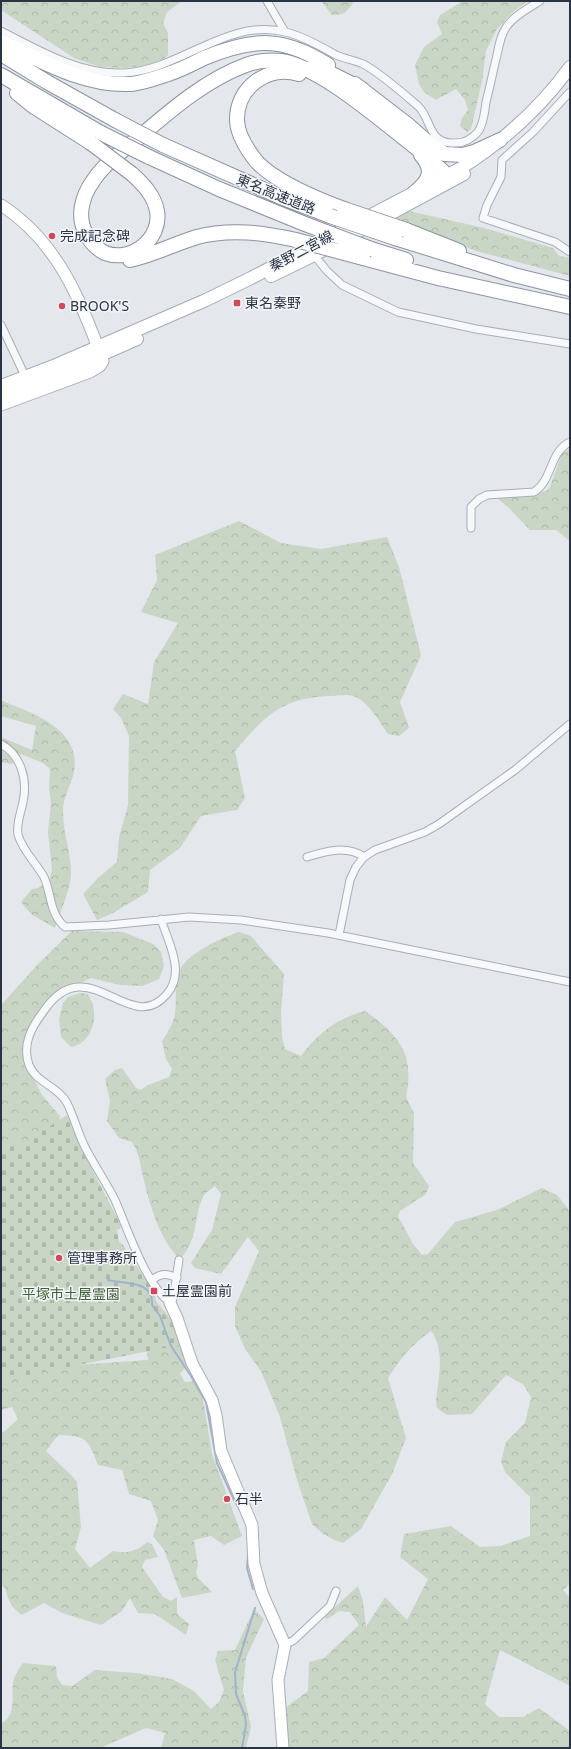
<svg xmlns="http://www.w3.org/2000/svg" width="571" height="1749" font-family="'Noto Sans','Noto Sans JP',sans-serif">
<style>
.forest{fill:url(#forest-crowns)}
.cemetery{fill:url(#cemetery-stones)}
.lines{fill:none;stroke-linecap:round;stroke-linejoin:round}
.stream{stroke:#9fb4cc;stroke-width:2}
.street-casing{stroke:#a9aeb7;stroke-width:9}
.secondary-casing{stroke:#a9aeb7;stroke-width:13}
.primary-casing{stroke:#a3abb8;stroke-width:14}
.highway-casing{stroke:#8b94a3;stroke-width:16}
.street{stroke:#f7f8fa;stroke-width:7}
.secondary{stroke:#fff;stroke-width:11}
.primary{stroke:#fff;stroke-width:12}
.highway{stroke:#fff;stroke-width:14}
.highway-bridge-casing{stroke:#8b94a3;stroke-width:16;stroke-linecap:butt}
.highway-bridge{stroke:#fff;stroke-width:14}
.poi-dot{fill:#d1495b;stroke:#f4f6f9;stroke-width:1.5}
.labels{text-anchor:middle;stroke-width:3;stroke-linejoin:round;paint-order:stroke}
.street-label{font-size:14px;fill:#2b3445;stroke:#f4f6f9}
.poi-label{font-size:14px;fill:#2b3445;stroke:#f4f6f9;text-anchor:start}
.park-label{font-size:14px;fill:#3f6138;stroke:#f4f6f9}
</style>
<defs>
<pattern id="forest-crowns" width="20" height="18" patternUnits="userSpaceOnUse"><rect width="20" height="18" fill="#c9d6c5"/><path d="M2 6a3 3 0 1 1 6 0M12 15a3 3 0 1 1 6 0" fill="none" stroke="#adb8ab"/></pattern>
<pattern id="cemetery-stones" width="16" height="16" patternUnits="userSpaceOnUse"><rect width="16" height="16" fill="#c9d6c5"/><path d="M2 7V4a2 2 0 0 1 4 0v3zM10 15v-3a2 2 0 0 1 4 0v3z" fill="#adb8ab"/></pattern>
</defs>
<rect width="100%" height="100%" fill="#e4e7ec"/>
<path class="forest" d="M 1,1 L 182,1 L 167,12 L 163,23 L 168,33 L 168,55 L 158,63 L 141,66 L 125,68 L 100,67 L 74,58 L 1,10 Z
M 321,1 L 354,1 C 347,12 345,15 332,15 Z
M 463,1 L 528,1 L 514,11 L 497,29 L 486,51 L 482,81 L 471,129 L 467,132 L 460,126 L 462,118 L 468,110 L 465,100 L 456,89 L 436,100 L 424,92 L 419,84 L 415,65 L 424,47 L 442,34 L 437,22 L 440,15 Z
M 409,211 L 484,228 L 553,248 L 559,256 L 570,258 L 570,276 L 476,251 L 396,219 Z
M 570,448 L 570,541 L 556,530 L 530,530 L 510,509 L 497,498 L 534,496 L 549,489 L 562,454 Z
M 239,521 L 281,543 L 321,549 L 387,537 L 399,567 L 421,655 L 400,702 L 409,728 L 399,736 L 388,734 C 381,724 366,698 353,696 C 346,694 336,696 329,696 C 281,698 264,717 235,751 L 245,798 L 237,810 L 201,816 L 180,848 L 150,870 L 148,892 L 113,913 L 97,920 L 83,894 L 98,878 L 117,862 L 119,837 L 128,805 L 129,736 L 121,718 L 113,709 L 123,694 L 148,704 L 154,662 L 178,623 L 141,612 L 157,580 L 155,555 Z
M 1,700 C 32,714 82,728 74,772 C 71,785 62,799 63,813 C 63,833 71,853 71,873 C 71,889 60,912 55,928 L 31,914 L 21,902 L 32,889 L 38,888 L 50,878 L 52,870 L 48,832 L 51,802 L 49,787 L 50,769 L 43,763 L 21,754 L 12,764 L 1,762 L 1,737 L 32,750 L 36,726 L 1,716 Z
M 72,931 L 123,932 L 153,944 L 161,952 L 164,966 L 159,979 L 143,986 L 120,985 L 91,978 L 63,991 L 26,1046 L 31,1073 L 42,1095 L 60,1116 L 59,1124 L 15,1150 L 1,1149 L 1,1005 L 38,964 Z
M 239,932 L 251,936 L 284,974 L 281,1013 L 282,1037 L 285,1049 L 301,1056 C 318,1033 338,1018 365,1011 C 399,1035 415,1054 406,1097 L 414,1113 L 413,1163 L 429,1186 L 426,1194 L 400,1211 L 398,1216 L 413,1244 L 422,1255 L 428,1254 L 455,1222 L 497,1210 L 542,1188 L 557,1195 L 570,1211 L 570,1584 L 563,1590 L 570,1598 L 570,1686 L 500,1650 L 485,1704 L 499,1717 L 523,1717 L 539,1708 L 570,1731 L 570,1748 L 289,1748 L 286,1707 L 308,1691 L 309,1662 L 324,1658 L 359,1625 L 350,1612 L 339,1611 L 327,1619 L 324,1617 L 358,1586 L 363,1601 L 366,1627 L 385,1597 L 407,1620 L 428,1579 L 400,1557 L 404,1534 L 451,1526 L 480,1547 L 500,1546 L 530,1536 L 530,1497 L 505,1472 L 501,1461 L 506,1442 L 525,1423 L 531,1397 L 523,1384 L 506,1375 L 472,1414 L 447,1415 L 437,1408 L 436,1402 C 438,1379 446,1351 431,1331 C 412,1344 400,1359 388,1378 L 406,1438 L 392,1474 L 361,1529 L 343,1543 L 334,1540 L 322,1533 L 312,1524 L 297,1480 L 280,1417 L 261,1371 L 245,1349 L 235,1326 L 235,1307 L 259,1251 L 248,1237 L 221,1274 L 195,1268 L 191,1263 L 212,1230 L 221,1194 L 215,1186 C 211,1189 205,1193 203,1197 C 193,1218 199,1239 180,1259 C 159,1239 150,1205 143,1177 C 140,1163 140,1155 132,1142 L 119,1138 L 107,1121 L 110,1101 L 105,1079 L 115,1070 L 122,1068 L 136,1088 L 140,1090 L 148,1085 L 169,1077 L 172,1069 L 166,1059 L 162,1041 C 168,1032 174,1023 175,1013 C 177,999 174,983 180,970 C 186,954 223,937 239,932 Z
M 80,993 L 87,994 C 101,1011 94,1043 71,1047 L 61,1037 L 59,1019 L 63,1003 L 68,997 Z
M 129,1269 L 171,1319 L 191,1360 L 180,1374 L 185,1382 L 200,1381 L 212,1454 L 242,1536 L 224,1545 L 211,1536 L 194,1540 L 198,1565 L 196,1572 L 198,1578 L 212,1592 L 182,1598 L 164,1550 L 153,1536 L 158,1520 L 151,1501 L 129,1494 L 122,1470 L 98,1465 C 88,1440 88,1436 59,1435 L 55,1439 L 46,1451 L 71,1475 L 77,1482 L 81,1527 L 75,1549 L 90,1568 L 113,1551 C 126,1554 138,1551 147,1542 L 152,1544 L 158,1557 L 145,1560 L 142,1567 L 163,1597 L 171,1601 L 177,1597 L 177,1614 L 189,1624 L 186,1635 L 155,1614 L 138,1613 L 130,1598 L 122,1611 L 101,1625 L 62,1613 L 44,1603 L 22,1615 C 11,1608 8,1600 5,1588 L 1,1585 L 1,1433 L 5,1431 L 18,1419 L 12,1407 L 1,1410 L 1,1330 L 76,1365 L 148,1360 L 145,1335 Z
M 254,1609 L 264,1619 L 246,1658 L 243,1691 L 251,1727 L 246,1748 L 161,1748 L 165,1733 L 146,1728 L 100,1748 L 1,1748 L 1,1724 C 17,1714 11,1699 13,1683 C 14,1676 19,1669 23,1663 L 56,1666 L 57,1677 L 62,1685 L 72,1686 L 95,1670 L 136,1673 L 172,1679 L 194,1691 L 211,1709 L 219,1702 L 224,1690 L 215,1660 L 218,1651 L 235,1650 Z"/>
<path class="cemetery" d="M 67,1115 L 85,1156 L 121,1225 L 120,1229 L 117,1230 L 119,1242 L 122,1244 L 155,1293 L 156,1302 L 168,1319 L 172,1321 L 180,1345 L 12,1378 L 1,1377 L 1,1146 L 20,1146 Z"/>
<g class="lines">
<path class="stream" d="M 108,1280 C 125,1284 154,1280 152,1305 L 160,1316 L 171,1346 L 191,1376 L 206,1402 L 217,1463 L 234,1500 L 240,1510
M 248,1555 L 247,1568 L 253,1589
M 242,1748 L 246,1725 L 245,1716 L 236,1694 L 235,1672 L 255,1608"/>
<defs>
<path id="street" d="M 267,1 L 285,32
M 1,31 C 38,50 80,75 124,73 C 181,70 228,17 286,32 C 304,37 320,46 336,55 C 345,59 354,60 363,64 C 379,72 404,94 418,106 C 431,118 428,141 450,143 C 454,143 459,143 463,142 C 470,140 479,133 481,126 C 484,119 485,110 486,102 C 490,87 493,71 497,55 C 499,45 501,34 507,26 C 515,15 529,8 540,1
M 570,92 L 533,132 L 502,160 L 501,177 L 487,205 L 483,218 L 555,242 L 570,252
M 314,255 L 327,271 L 342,285 L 398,312 L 476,329 L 570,344
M 1,325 L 26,378
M 471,528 L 471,507 L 479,499 L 487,495 L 534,492 C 553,480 549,452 570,442
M 1,744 C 21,755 28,780 23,802 C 21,813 16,823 18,835 C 23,851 36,863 44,877 C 52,895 49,913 65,927 L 109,925 L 189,917 L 241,920 L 328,933 L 570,982
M 307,857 C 326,851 347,845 364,857
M 161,919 C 168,942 186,972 167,994 C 129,1039 88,945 43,1012 C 31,1028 22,1045 29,1065 C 36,1083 58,1086 67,1103 C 74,1117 78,1133 85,1147 C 94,1165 106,1182 115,1200 C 128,1230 145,1283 170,1303 L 173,1299 L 179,1260
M 339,935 L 350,880 L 356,867 L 364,857 L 375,850 L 425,832 L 439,824 L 515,770 L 570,724
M 152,1280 C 161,1273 167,1273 177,1278
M 285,1645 L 294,1640 L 330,1606 L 336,1591"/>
<path id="secondary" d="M 1,205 C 57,241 81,300 103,361 L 100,366 L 90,372 L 1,405
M 170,1303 L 177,1318 L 192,1363 L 212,1400 L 216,1415 L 221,1451 L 252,1525 L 254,1564 L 262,1593 L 285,1645 L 278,1680 L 283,1748"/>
<path id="primary" d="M 271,276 L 314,255 L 464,174
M 1,386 L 56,365 L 206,300 L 251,278 L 461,168 C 502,142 541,107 570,67
M 1,395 L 62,372 L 137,339"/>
<path id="highway" d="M 1,42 C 41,61 84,86 130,84 C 142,83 156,78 168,74 C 181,70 192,64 204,58 C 253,38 283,36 328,65
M 1,54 L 47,82 L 115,120
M 314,65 L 362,89
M 299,74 C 268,65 236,87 237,121 C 238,135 248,151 257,162 C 277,183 317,199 344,209
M 1,75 L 101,133
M 355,84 L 407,124 L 432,146 L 445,154 L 463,155 L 474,152 L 500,140
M 17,93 L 33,106 L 91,143
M 163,145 L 283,198 L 330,216
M 149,157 L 219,189 L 305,224
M 132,174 C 143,184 154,195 157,211 C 162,239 131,263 105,253 C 97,249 91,243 87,235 C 76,218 82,196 93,181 C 104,164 121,152 137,139 C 170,111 205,80 246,65 C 256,61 270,60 281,61 C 316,66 367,109 395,131 C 413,145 430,159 447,175
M 414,193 C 429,181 435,171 421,155
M 406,230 L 459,251
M 395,238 L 514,275 L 570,289
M 374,250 L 406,260
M 363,258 L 438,278 L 570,307
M 130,260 C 153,255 174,244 197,237 C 231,228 263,233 296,240"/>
</defs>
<use href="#street" class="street-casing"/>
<use href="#secondary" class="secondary-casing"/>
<use href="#primary" class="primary-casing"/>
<use href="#highway" class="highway-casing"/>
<use href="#street" class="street"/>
<use href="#secondary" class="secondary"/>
<use href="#primary" class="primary"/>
<use href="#highway" class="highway"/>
<defs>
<path id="highway-bridge" d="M 115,120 L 163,145
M 101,133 L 149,157
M 91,143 L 132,174
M 344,209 L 406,230
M 330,216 L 395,238
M 305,224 L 374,250
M 296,240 L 363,258"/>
</defs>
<use href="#highway-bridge" class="highway-bridge-casing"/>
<use href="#highway-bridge" class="highway-bridge"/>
</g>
<g class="poi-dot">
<circle cx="52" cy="236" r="4"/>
<rect x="233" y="299" width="8" height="8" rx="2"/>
<circle cx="62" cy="306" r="4"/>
<circle cx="59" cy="1258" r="4"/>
<rect x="150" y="1287" width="8" height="8" rx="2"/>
<circle cx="227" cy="1499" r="4"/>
</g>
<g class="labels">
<g class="street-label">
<text transform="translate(276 194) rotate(22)" y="5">東名高速道路</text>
<text transform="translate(301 251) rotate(-28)" y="5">秦野二宮線</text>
</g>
<g class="poi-label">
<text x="60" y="241">完成記念碑</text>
<text x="245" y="308">東名秦野</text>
<text x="70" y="311">BROOK'S</text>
<text x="67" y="1263">管理事務所</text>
<text x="162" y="1296">土屋霊園前</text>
<text x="235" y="1504">石半</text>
</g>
<g class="park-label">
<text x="71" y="1299">平塚市土屋霊園</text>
</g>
</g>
<rect width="571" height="1749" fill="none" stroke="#2b3445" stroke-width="4"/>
</svg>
